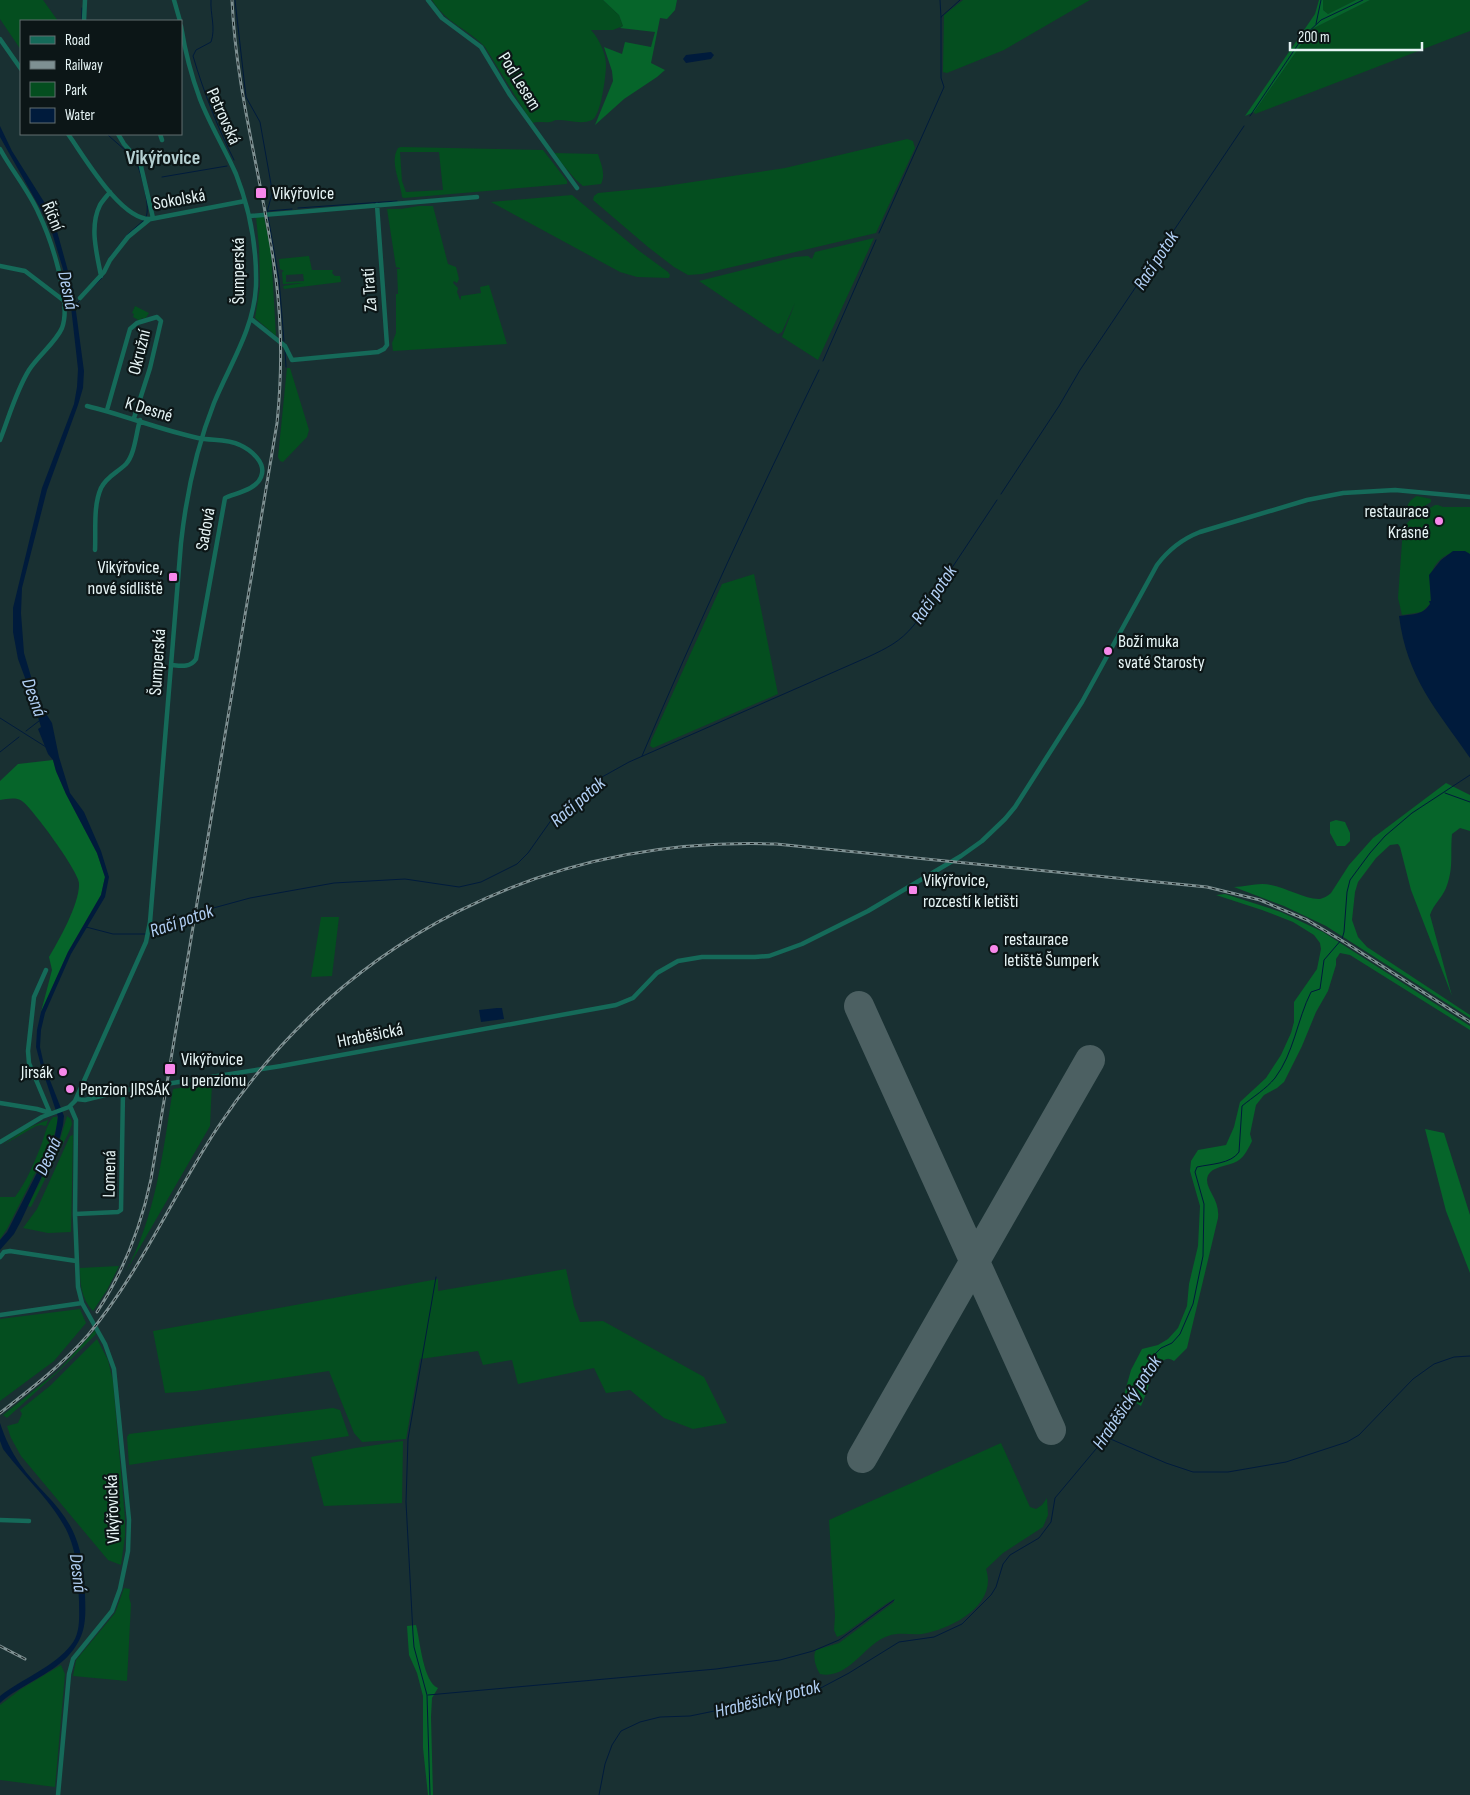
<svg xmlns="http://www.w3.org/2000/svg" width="1470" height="1795" font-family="'Sofia Sans Condensed',sans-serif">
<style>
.green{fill:#044e1f;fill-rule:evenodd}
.forest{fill:#06652a}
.water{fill:#001b3c}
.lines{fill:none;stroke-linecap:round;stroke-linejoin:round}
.stream{stroke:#001b3c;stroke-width:1}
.runway{stroke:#4c6062;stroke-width:30}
.minor{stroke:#156a59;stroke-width:4.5}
.rail-casing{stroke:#7e9092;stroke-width:3}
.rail{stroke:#0c1617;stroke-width:1;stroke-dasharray:4;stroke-linecap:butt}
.poi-dot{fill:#f888eb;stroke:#0c1617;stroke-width:2}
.labels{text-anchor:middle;stroke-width:4.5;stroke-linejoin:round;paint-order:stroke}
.street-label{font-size:18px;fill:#e6f4f5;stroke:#0c1617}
.poi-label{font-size:18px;fill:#e6f4f5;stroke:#0c1617;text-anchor:start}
.water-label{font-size:19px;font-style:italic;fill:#b2d0f5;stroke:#0c1617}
.quarter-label{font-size:20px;font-weight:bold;fill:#b4cfd1;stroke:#0c1617}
</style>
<rect width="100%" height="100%" fill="#193032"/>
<path class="green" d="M 0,0 L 43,0 L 58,21 L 21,21 L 21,50 L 0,19 Z
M 432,0 L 603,0 L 619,15 L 623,26 L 613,30 L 591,30 C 599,39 606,53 606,65 C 606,75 601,116 592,120 C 582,125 568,120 558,120 C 553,120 555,121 550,122 C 544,123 538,121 532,123 L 485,47 C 467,28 447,24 432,0 Z
M 963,0 L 1090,0 L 1004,50 L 947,73 L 943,72 L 944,15 Z
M 1323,0 L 1356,0 L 1328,14 L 1323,10 Z
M 1370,0 L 1470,0 L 1470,31 L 1255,114 L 1254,112 L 1312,29 Z
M 907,139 L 913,141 L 915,148 L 876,233 L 702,274 L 688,275 L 674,267 L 648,247 L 593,200 L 594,196 L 598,193 L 659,187 L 785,168 Z
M 401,147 L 543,150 L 567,181 L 567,184 L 404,198 L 402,197 C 401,183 389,162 398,148 ZM 400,152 L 439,152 L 443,190 L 406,192 L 402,181 Z
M 553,153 L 598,154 C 601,164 606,174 601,184 L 583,186 L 575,179 Z
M 572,195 L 638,250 L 668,272 L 670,275 L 669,278 L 637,277 L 620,272 L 491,202 Z
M 419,206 L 433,206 L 448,264 L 456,267 L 459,279 L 457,283 L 454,281 L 453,283 L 458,288 L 457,292 L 460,300 L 461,299 L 461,296 L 481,293 L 480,287 L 489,285 L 507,344 L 393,351 L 392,343 L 396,333 L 396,294 L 398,294 L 397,269 L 400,269 L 400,268 L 396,267 L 387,209 L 401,209 Z
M 256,217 L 264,217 L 271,251 L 276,336 L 255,318 L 260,287 L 259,247 Z
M 874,238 L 818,360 L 782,337 L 795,303 L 782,332 L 778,334 L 699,281 L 795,257 L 808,256 L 812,259 L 815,252 Z
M 309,256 L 312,270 L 333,270 L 332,273 L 335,276 L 340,276 L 341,282 L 284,289 L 283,286 L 303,283 L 283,284 L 282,272 L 284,271 L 280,269 L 279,259 ZM 303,274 L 304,281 L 286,282 L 286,275 Z
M 135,306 L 149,313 L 145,319 L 142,318 L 140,321 L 133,317 L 134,314 L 132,313 Z
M 287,368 L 290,368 L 309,430 L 307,437 L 283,462 L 280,461 L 278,457 Z
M 1417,496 L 1431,499 L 1431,502 L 1412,514 C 1403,508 1409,500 1417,496 Z
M 1435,505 L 1438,505 L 1443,507 L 1470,507 L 1470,554 C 1455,546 1435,558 1431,575 C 1429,584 1432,594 1430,604 L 1422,612 L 1402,615 L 1398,598 L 1403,528 L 1409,521 Z
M 754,574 L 778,694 L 653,748 L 650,746 L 651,741 L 722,584 Z
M 321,917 L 339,917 L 332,976 L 311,977 Z
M 212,1083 L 210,1126 L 125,1273 C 156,1217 163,1151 173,1089 Z
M 67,1116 L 71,1119 L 72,1124 L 69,1132 L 31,1207 L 28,1206 L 59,1143 Z
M 53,1117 L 57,1117 L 58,1123 L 53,1138 L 7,1229 L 0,1239 L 0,1197 L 15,1197 C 27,1181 35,1161 42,1143 C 45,1134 47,1124 53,1117 Z
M 48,1120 L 46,1126 L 41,1125 L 36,1126 L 3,1145 L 27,1128 Z
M 73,1135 L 71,1232 L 48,1233 L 23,1228 L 37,1209 L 70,1136 Z
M 119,1266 L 107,1290 L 93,1311 C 81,1298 80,1284 80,1268 Z
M 566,1269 L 574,1306 L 580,1322 L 603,1321 L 704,1377 L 727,1423 L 693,1429 L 664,1418 L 630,1390 L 606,1393 L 594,1368 L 518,1384 L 512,1360 L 483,1365 L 478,1351 L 420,1359 L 406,1439 L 362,1442 L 354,1433 L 329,1371 L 195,1391 L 165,1393 L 153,1331 L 438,1279 L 438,1291 Z
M 80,1309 L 86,1323 L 54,1361 L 0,1401 L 0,1319 Z
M 95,1330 L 96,1334 L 58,1372 L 7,1418 L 3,1415 L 58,1371 Z
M 97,1339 L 108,1360 L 113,1381 L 125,1519 L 125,1536 L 121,1565 L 108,1560 L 21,1456 L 11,1438 L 7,1426 L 18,1423 L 22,1414 L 20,1410 L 51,1385 Z
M 333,1408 L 340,1410 L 349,1436 C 276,1447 202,1453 129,1465 L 127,1437 L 129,1434 Z
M 403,1441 L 402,1503 L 324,1506 L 311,1457 L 355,1448 Z
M 1001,1443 L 1030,1507 L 1036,1509 L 1042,1505 L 1047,1498 L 1048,1515 L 1043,1527 L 1003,1553 L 986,1569 C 998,1605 952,1629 922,1634 C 911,1635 898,1632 888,1636 C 865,1643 849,1680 820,1674 C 816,1668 812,1656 816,1650 L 839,1643 L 894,1602 L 893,1600 L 886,1604 L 844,1634 L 837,1637 L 834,1630 L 835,1616 L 829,1520 Z
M 124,1588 L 130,1589 L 129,1597 L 131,1604 L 127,1681 L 73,1676 L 76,1660 L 115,1613 Z
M 61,1665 L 65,1674 L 55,1787 L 0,1780 L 0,1705 L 21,1689 Z"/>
<path class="forest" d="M 603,0 L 677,0 L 675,10 L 667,19 L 660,18 L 651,63 L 665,70 L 657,77 L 624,99 L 595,125 L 613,81 L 612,71 L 604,47 L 622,54 L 625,42 L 651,47 L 655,32 L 620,28 L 623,26 L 619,15 Z
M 1319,0 L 1323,0 L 1323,10 L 1328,14 L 1356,0 L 1370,0 L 1312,29 L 1254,112 L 1245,116 L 1315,14 Z
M 53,760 L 56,771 L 66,794 L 97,853 L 105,877 L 101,895 L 68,952 L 41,1012 L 52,970 L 49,957 C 59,940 80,903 79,883 C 79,872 33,809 22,801 C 16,797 7,799 0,800 L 0,781 L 18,764 Z
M 1446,783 L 1470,795 L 1470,831 L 1460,828 L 1452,834 C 1450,855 1454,867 1446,888 C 1442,898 1433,905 1430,915 L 1452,996 L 1411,890 L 1400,847 L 1398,844 L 1390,845 L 1376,858 L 1358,882 L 1355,892 L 1352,920 L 1358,937 L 1367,947 L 1470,1015 L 1470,1018 L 1326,926 L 1284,906 L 1234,887 C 1243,887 1253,884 1262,884 C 1281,884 1304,900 1320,899 C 1324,898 1328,896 1331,893 L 1349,865 L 1373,838 Z
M 1336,820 L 1345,822 L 1350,833 L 1350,841 L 1345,846 L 1337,846 L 1330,833 L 1330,822 Z
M 1225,894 L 1281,912 L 1323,932 L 1470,1026 L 1470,1030 L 1350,955 L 1340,953 L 1336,959 L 1336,965 L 1328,991 L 1316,1012 L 1302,1046 L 1284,1082 L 1277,1088 L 1264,1095 L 1256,1105 L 1250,1134 L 1252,1141 C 1249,1147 1245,1156 1239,1160 C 1230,1167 1208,1165 1207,1180 C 1207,1191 1220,1200 1218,1218 L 1187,1348 L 1174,1361 C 1169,1358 1167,1358 1163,1361 C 1150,1369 1151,1379 1147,1391 C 1145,1396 1143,1401 1141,1406 L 1124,1395 L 1131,1370 L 1142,1349 L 1158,1345 L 1168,1339 L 1178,1328 L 1187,1306 L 1189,1284 L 1198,1246 L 1200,1206 L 1190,1171 L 1191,1161 L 1198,1150 L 1226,1145 L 1234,1127 L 1240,1102 L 1266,1078 L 1281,1055 L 1291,1033 L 1294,1022 L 1294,1002 L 1317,969 L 1321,949 L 1320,943 L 1314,935 L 1293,922 L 1262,910 L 1216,895 Z
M 1425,1129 L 1444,1133 L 1470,1215 L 1470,1273 L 1446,1211 Z
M 416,1625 C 420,1640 423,1682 438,1688 L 432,1698 L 431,1717 L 433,1795 L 428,1795 L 423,1748 L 423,1696 L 417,1673 L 409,1655 L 407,1626 Z"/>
<path class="water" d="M 711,52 L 714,55 L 711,59 L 686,63 L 683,59 L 686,55 Z
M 0,126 L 12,151 L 46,205 L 55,224 L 73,289 L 84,371 L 83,388 L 78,405 L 47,490 L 22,588 L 21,613 L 24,653 L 35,690 L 45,712 L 52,723 L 59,757 L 70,793 L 84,812 L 101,851 L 109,877 L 105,897 L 71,954 L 45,1013 L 41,1030 L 40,1047 L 44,1065 L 64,1116 L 63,1125 L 60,1137 L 21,1221 L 14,1234 L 0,1250 L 0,1240 L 7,1232 L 46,1155 L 55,1135 L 58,1117 L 41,1066 L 36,1047 L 37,1030 L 41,1012 L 68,952 L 101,895 L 105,877 L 97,853 L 66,794 L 56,771 L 53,760 L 48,754 L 38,729 L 41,727 L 31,694 L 18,659 L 13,632 L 13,608 L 42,488 L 74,404 L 77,387 L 78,369 L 69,289 L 50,226 L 0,137 Z
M 1453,551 L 1465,551 L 1470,554 L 1470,758 C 1436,709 1407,678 1399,616 C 1411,614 1422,616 1430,604 L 1429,601 L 1431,601 L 1429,575 L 1441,560 Z
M 497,1008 L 502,1008 L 504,1019 L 481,1022 L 479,1010 Z
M 0,1423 C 5,1438 11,1451 20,1464 C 37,1489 63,1506 75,1536 C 83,1555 84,1575 85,1595 C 86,1620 86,1636 69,1655 C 51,1675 20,1685 0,1703 L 0,1696 C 22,1679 55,1666 71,1645 C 81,1633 79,1616 79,1601 C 78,1575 77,1547 63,1524 C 49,1499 21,1473 3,1449 L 0,1441 Z"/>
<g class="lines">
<path class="stream" d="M 211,0 C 210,14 216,28 211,42 L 196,50 L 193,56 C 204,93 217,126 234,160
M 235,0 L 246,97 L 260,122 L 271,184 L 272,194 L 267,212
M 940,0 L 941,17
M 82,21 L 82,8
M 1316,24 L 1321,0
M 1250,116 L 1303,37 L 1321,20 L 1363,0
M 107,134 C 115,142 130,153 136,162 C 141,172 151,207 146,217
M 162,177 L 227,166
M 298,208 L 397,201
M 268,211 L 292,209
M 268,216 L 279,280 L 284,341
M 879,233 L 944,87 L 941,78 L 941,17 L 960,0
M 110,257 L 127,235 L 144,220
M 74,306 L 103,277
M 285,350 L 286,367
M 823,361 L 876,240
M 1001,494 L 1059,406 L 1080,370 L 1244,126
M 0,718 L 46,747
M 26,731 L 39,721
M 0,752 L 19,737
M 642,756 C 697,626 757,497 819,370
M 1445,793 L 1470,802
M 86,927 L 113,934 L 146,934
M 150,934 L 195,913 L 250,898 L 334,883 L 405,879 L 459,887 L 481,882 L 517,864 L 528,853 L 552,819 L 602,777 L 629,762 L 868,657 C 887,648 900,642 914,625 L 997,500
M 1106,1437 L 1166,1463 L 1193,1472 L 1228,1472 L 1286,1462 L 1347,1442 L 1359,1435 L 1413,1379 L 1434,1364 L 1454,1357 L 1470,1356
M 428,1695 L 716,1669 L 780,1660 L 813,1651 L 839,1640 L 894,1600
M 430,1795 L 427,1695 L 414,1647 L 413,1634 L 406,1502 L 408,1439 L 436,1277
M 599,1795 L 605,1764 L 612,1745 L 621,1731 L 640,1722 L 660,1717 L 690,1716 L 817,1690 L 849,1673 L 899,1642 L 934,1637 L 962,1624 L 991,1595 L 996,1587 L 1003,1564 L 1010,1555 L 1039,1538 L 1051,1522 L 1055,1498 L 1106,1437 L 1123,1412 L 1153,1356 L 1161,1348 L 1172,1343 L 1180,1334 L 1193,1304 L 1203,1256 L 1204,1204 L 1195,1172 L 1197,1167 C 1210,1164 1231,1164 1239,1152 L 1242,1106 C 1253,1097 1266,1089 1275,1078 C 1294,1053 1297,1020 1311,992 L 1320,989 L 1324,960 L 1342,939 L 1344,932 L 1347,892 L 1350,880 L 1370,853 L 1385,836 L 1412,813 L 1470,775"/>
<path class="runway" d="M 859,1006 L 1051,1430
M 862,1458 L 1090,1060"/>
<path class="minor" d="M 174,0 L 180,21
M 428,0 L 442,18 L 481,47 L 510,95 L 577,188
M 84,21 L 85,0
M 0,39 L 21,69
M 68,134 C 84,156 121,221 151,219 L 245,201
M 118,134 L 124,144 L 140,162 L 153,218
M 160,134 L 162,140
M 0,149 C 12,171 29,191 39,214 C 51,239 72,302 62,328 C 56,342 38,356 29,370 C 16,391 9,417 0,440
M 250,216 L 477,197
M 0,266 L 25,271 L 63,300
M 101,276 C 97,254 89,227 100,205 C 103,200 107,196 110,192
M 80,298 L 104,272 L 110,260 L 128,237 L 150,219
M 251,319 L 285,346 L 292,360 L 378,352 L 384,349 L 387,345 L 377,205
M 87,406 C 124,415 161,430 198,438 C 212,441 227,438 240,445 C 251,450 267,463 261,477 C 256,490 236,493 225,498 L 196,659 C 190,668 181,666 171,665
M 107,410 L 130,329 L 137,323 L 157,317 L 161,321 L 150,368 L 134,418
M 95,550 C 96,530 93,506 101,488 C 107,476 117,473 126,464 C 135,454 136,433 140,420
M 46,970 L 34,997 L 28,1051 L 29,1063 L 50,1113
M 76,1099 L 85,1100 L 121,1091 L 281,1066 L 616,1005 L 633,998 L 657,973 L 678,961 L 702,957 L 755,957 L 769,956 L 802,944 L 868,911 L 961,856 L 982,841 L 1005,819 L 1015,807 L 1082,702 L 1157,565 C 1169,549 1182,539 1200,532 L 1307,500 L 1343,493 L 1395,490 L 1470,497
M 0,1103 L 37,1109 L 50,1113
M 0,1142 L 42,1117 L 69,1107 L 75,1101 L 146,942 L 150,922 L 181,543 C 186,497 197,446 214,403 C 230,364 254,329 256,286 C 257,248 250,210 236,174 C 225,149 210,125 200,99 C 191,75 185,51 181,26
M 75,1214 L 118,1212 L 121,1210 L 123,1091
M 0,1257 L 4,1252 L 10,1251 L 76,1261
M 0,1315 L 82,1303
M 0,1520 L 29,1521
M 58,1795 L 69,1674 L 73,1659 L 112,1611 L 120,1589 L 128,1551 L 129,1520 L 114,1369 L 105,1344 L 82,1303 L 78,1287 L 75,1214 L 76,1120 L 70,1106"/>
<defs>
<path id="rail" d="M 97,1312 C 124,1271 141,1227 151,1179 L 277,423 C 282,375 282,327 276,279 C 264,185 236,94 232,0
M 0,1413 C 31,1389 62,1365 88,1335 C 140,1273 173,1195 218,1127 C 345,936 548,836 776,844 L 1207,887 L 1260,900 L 1307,920 L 1346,943 L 1470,1022
M 0,1646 L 25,1659"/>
</defs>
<use href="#rail" class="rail-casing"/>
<use href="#rail" class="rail"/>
</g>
<g class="poi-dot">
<rect x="255" y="187" width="12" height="12" rx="2.5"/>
<circle cx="1439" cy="521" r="5"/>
<rect x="168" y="572" width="10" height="10" rx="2.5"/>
<circle cx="1108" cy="651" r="5"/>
<rect x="908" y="885" width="10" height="10" rx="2.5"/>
<circle cx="994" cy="949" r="5"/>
<rect x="164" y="1063" width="12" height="12" rx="2.5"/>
<circle cx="63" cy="1072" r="5"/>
<circle cx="70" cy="1089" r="5"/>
</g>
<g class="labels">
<g class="street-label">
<text transform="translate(520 81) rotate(58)" y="6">Pod Lesem</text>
<text transform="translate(224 116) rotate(66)" y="6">Petrovská</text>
<text transform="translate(179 199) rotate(-10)" y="6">Sokolská</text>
<text transform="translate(53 216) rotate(67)" y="6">Říční</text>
<text transform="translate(238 271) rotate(-90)" y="6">Šumperská</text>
<text transform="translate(369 290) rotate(-94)" y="6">Za Tratí</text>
<text transform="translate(139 352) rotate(-76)" y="6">Okružní</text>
<text transform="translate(149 409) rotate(17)" y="6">K Desné</text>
<text transform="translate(205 529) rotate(-80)" y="6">Sadová</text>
<text transform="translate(157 662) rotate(-86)" y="6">Šumperská</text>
<text transform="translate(370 1035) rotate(-11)" y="6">Hraběšická</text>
<text transform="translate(109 1174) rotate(-89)" y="6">Lomená</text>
<text transform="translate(112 1509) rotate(-92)" y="6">Vikýřovická</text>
</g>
<g class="poi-label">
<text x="272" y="199">Vikýřovice</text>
<text x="1429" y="517" text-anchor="end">restaurace<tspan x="1429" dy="21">Krásné</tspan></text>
<text x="163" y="573" text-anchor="end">Vikýřovice,<tspan x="163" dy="21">nové sídliště</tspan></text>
<text x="1118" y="647">Boží muka<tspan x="1118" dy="21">svaté Starosty</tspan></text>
<text x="923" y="886">Vikýřovice,<tspan x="923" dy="21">rozcestí k letišti</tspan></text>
<text x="1004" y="945">restaurace<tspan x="1004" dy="21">letiště Šumperk</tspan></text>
<text x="181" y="1065">Vikýřovice<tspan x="181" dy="21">u penzionu</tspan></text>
<text x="53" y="1078" text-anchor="end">Jirsák</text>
<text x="80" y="1095">Penzion JIRSÁK</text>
</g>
<g class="water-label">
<text transform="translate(1155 260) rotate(-57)" y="7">Račí potok</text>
<text transform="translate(69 290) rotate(78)" y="7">Desná</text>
<text transform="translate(933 594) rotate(-56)" y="7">Račí potok</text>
<text transform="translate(35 697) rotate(70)" y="7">Desná</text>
<text transform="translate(577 801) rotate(-41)" y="7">Račí potok</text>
<text transform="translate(181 920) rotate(-19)" y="7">Račí potok</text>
<text transform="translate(47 1156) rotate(-66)" y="7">Desná</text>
<text transform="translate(1126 1402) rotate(-56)" y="7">Hraběšický potok</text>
<text transform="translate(79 1573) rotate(83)" y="7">Desná</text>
<text transform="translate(767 1698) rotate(-14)" y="7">Hraběšický potok</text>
</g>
<g class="quarter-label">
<text x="163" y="164">Vikýřovice</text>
</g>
</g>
<rect x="20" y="20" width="162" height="115" fill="#0c1617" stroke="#636f70"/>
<rect x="30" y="36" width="25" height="8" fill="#156a59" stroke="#636f70"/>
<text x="65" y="45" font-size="15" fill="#e6f4f5">Road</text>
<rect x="30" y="61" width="25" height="8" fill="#7e9092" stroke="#636f70"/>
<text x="65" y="70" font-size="15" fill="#e6f4f5">Railway</text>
<rect x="30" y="82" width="25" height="15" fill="#044e1f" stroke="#636f70"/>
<text x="65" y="95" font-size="15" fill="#e6f4f5">Park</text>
<rect x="30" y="108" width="25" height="15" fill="#001b3c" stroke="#636f70"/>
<text x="65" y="120" font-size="15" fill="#e6f4f5">Water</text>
<path d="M1290 42v8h132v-8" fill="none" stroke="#e6f4f5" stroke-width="2.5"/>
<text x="1298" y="42" font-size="15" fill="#e6f4f5" stroke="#0c1617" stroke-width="4" paint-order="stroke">200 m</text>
</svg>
